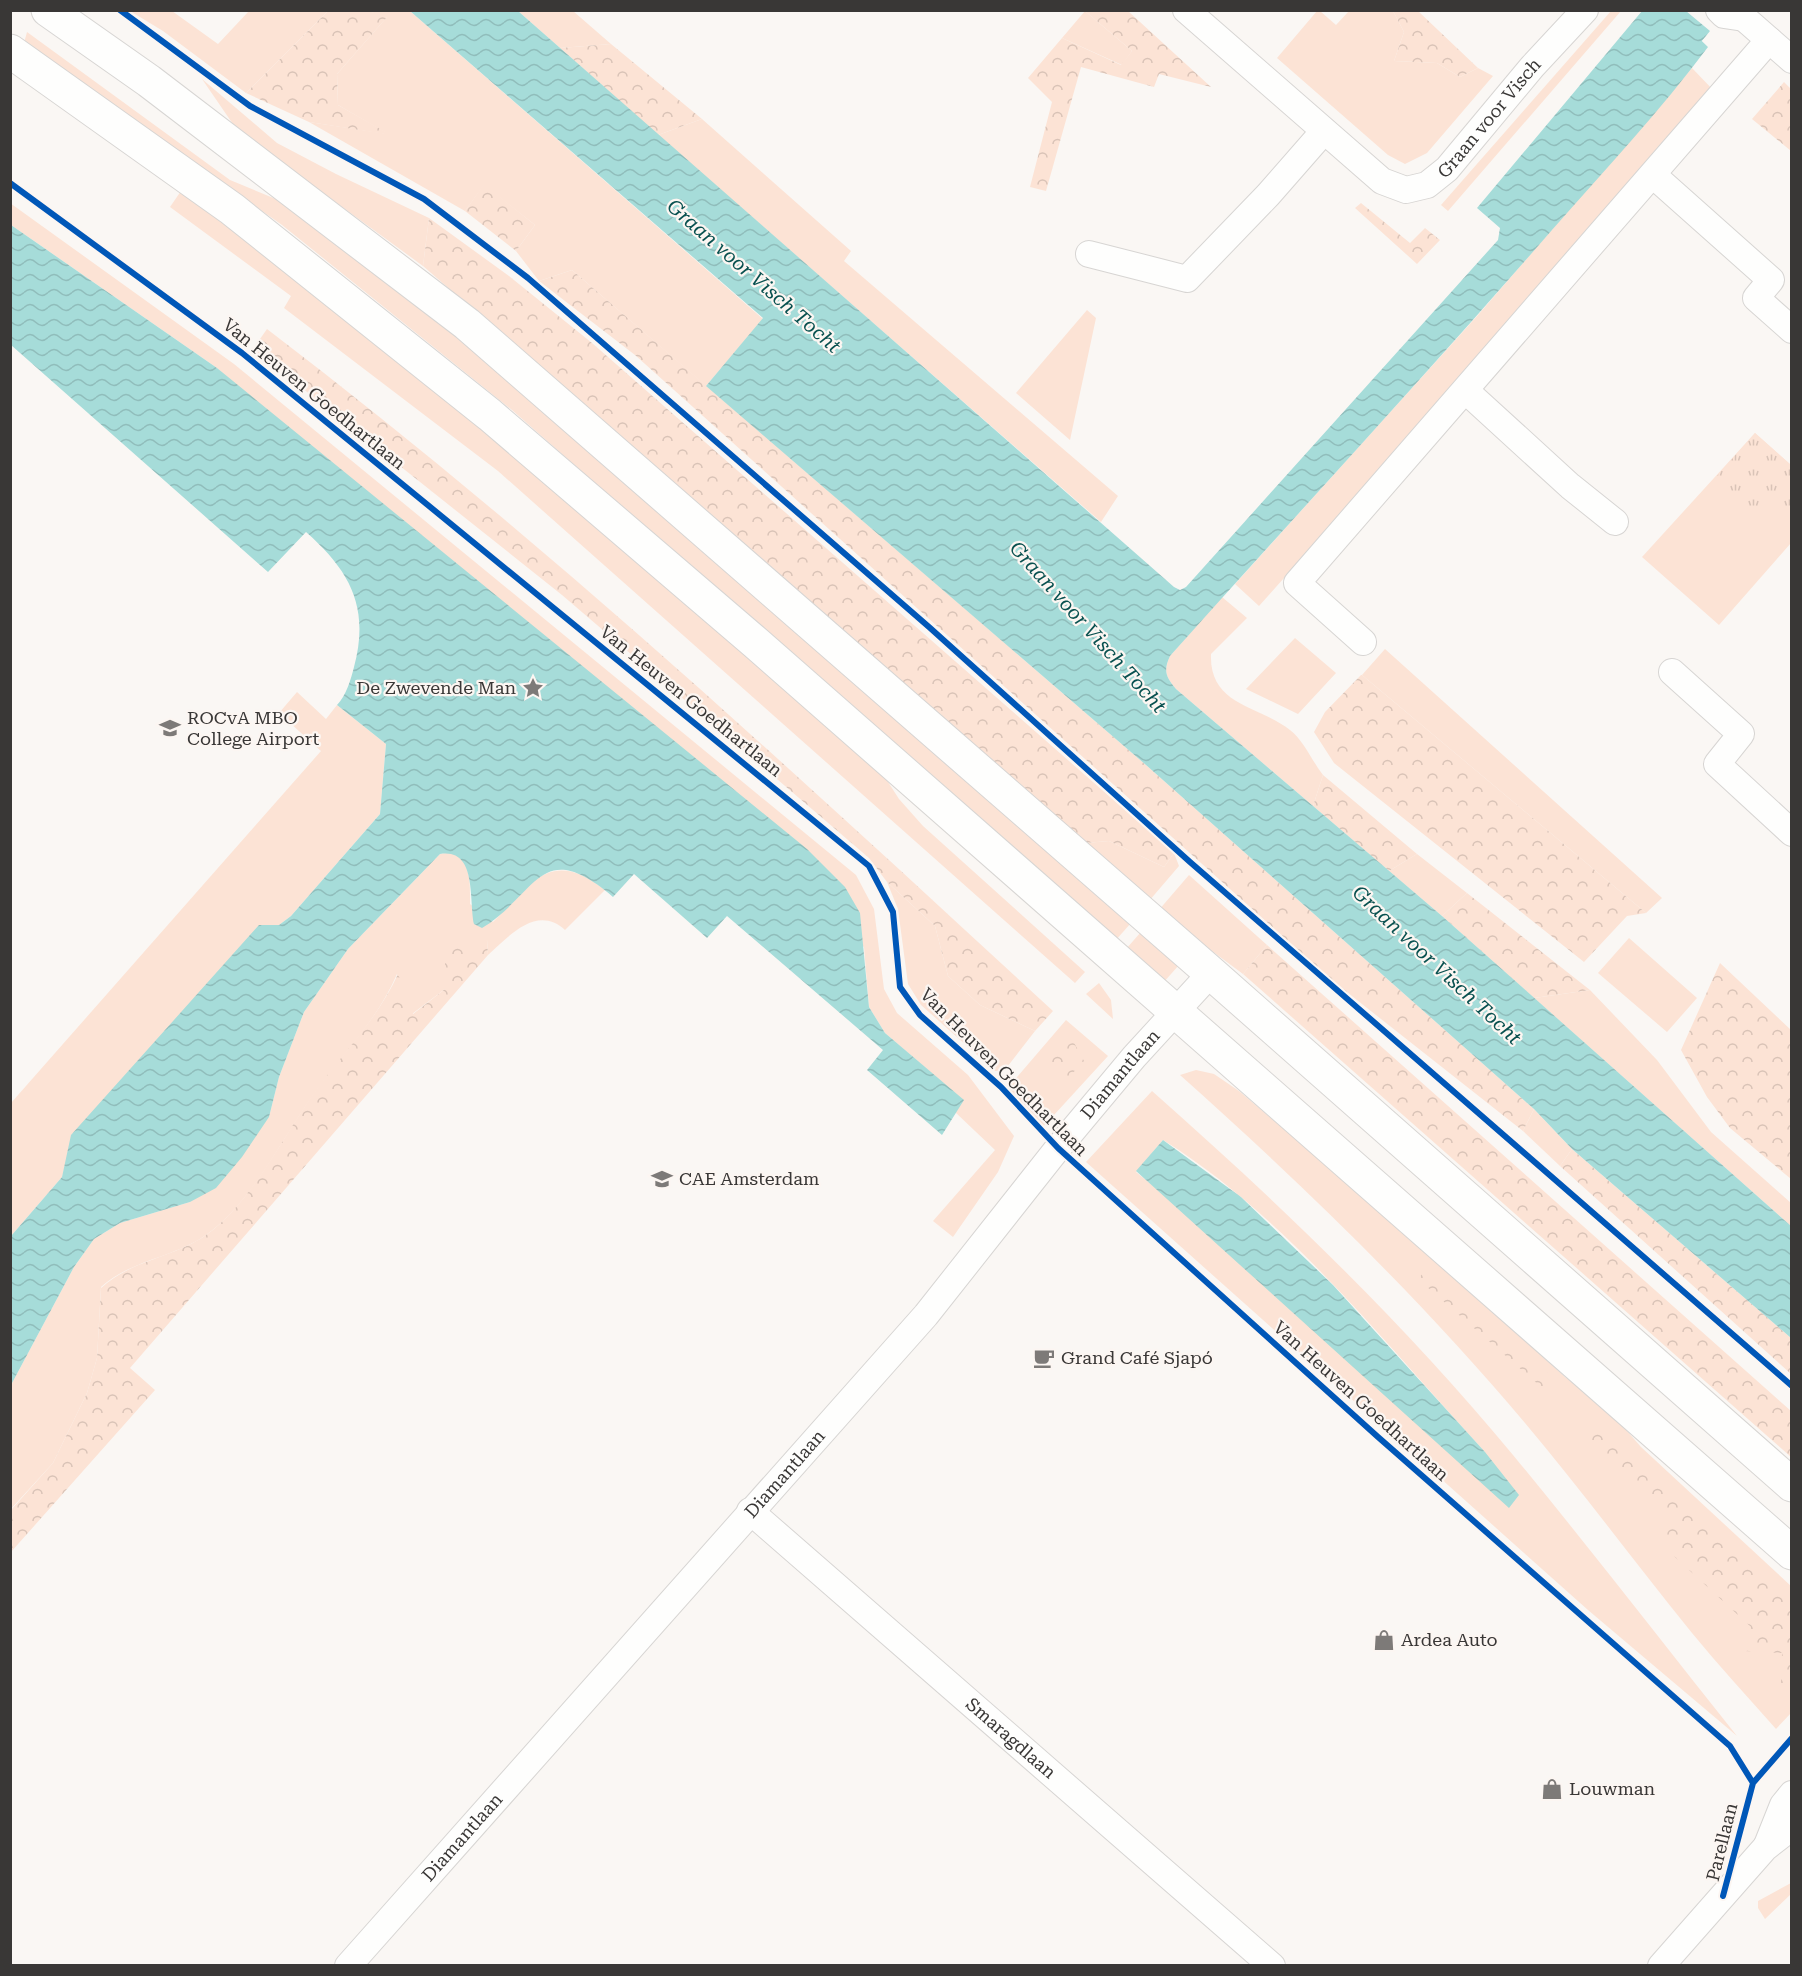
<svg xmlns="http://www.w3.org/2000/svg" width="1802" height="1976" font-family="'Roboto Serif',serif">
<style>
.grass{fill:#fce3d5;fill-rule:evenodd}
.forest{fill:url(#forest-crowns)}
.park{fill:url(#park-tufts)}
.water{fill:url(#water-waves)}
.pier{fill:#faf7f4}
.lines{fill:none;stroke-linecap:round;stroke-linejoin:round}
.minor-casing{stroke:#d7d5d3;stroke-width:28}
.secondary-casing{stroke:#d7d5d3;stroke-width:35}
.minor{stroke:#fefefd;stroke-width:26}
.secondary{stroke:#fefefd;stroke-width:33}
.cycleway-casing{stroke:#fcf6f2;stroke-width:10}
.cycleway{stroke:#0057b8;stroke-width:6}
.labels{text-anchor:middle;stroke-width:4.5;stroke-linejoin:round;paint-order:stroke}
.street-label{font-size:18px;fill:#393736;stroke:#fcf6f2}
.poi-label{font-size:18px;fill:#393736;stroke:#fcf6f2;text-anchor:start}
.water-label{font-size:20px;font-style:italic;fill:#095150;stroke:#fcf6f2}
</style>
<defs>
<pattern id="forest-crowns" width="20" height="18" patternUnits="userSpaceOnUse" patternTransform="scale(1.5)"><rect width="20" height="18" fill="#fce3d5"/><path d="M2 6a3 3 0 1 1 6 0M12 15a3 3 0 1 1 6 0" fill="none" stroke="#d9c3b7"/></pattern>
<pattern id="park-tufts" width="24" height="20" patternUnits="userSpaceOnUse" patternTransform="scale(1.5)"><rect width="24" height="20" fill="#fce3d5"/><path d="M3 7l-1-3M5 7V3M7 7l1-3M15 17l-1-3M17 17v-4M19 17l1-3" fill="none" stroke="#d9c3b7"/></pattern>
<pattern id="water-waves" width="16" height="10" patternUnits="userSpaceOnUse" patternTransform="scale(1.5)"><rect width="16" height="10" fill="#a6dcd9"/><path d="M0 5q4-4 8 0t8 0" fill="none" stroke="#90bdbb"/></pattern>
</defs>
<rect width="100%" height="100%" fill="#faf7f4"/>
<path class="grass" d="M 130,11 L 172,11 L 218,44 L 249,11 L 328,11 L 246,93 L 163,31 Z
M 367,11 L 410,11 L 763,319 L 706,386 L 572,270 L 539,281 L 516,251 L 535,225 L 484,185 L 465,211 L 309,122 L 388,134 L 338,105 L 337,74 L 387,17 Z
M 518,11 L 573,11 L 611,44 L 560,48 Z
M 1085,11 L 1132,51 L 1122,65 L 1062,38 Z
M 1317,11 L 1320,11 L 1336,25 L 1349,11 L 1393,11 L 1404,32 L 1394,61 L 1437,63 L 1460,77 L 1478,68 L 1493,76 L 1427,153 L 1405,164 L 1388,155 L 1277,58 Z
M 1611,11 L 1621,11 L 1448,211 L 1441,205 Z
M 27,32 L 230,180 L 295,207 L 465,339 L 1131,923 L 1115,941 L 512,410 L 282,225 L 24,43 Z
M 1692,68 L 1716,93 L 1259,606 L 1235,584 L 1478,315 Z
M 202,79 L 277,143 L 336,174 L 429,218 L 423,266 L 237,130 Z
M 702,119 L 851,251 L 844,261 L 1118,496 L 1101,522 L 658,135 Z
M 181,191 L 405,357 L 881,771 L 899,799 L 923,826 L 1085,972 L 1075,983 L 498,471 L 284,308 L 291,296 L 170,207 Z
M 10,203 L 234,364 L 856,875 L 874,909 L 884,989 L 897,1013 L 968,1075 L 1014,1136 L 998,1172 L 953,1237 L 933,1221 L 995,1150 L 955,1112 L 963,1100 L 885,1033 L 869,1007 L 864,947 L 217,368 L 11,225 Z
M 1087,310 L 1096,318 L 1070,440 L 1016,393 Z
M 1755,433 L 1791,465 L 1791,543 L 1719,625 L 1642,557 Z
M 1222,597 L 1247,618 L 1211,654 C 1209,706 1259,705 1290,730 C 1304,741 1312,761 1323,775 L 1313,806 L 1176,689 C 1166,677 1163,671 1170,656 Z
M 1295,638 L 1336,673 L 1298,714 L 1246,689 Z
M 1385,649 L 1662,898 L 1646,913 L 1362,675 Z
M 297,692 L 326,719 L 337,705 L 386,744 L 380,814 L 291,916 L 279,925 L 271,927 L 67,1158 L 62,1177 L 11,1236 L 11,1103 L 321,751 L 279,713 Z
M 1109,841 L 1164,867 L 1174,853 L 1179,866 L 1149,901 L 1085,843 Z
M 452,852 C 472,862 470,885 470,904 L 493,922 C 531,883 551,847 605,890 L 565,930 C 537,904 509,936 488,955 L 487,940 L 445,989 L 412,1014 L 397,974 C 378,1019 342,1055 314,1094 C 282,1138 252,1203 206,1235 C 173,1258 131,1260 101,1287 L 97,1358 L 87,1393 L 53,1463 L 10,1510 L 11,1385 L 74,1267 L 94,1239 L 120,1223 L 190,1202 L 269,1117 L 279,1077 L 304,1012 L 348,949 L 440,854 Z
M 1417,854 L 1467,893 L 1442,916 L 1389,871 Z
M 1189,875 L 1267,945 L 1243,974 L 1158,911 Z
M 887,882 L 935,926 L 948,976 L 980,1005 L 1035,1031 L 1004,1071 L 995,1071 L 921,1005 L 908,984 L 898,909 Z
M 1141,932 L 1179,965 L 1163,983 L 1126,949 Z
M 1629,938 L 1697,998 L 1667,1032 L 1598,973 Z
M 1099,983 L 1111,1000 L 1113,1019 L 1086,994 Z
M 1590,990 L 1657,1060 L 1711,1132 L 1791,1203 L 1791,1226 L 1534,998 Z
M 1066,1020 L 1108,1056 L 1043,1127 L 1006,1090 Z
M 1196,1070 L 1214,1074 L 1239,1091 L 1425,1249 L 1565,1377 L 1608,1409 L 1641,1447 L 1791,1586 L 1791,1713 L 1776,1729 C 1748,1697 1719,1666 1692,1633 C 1636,1564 1583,1492 1525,1423 C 1420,1298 1302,1184 1180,1075 Z
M 1152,1091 C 1280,1204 1404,1323 1513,1455 C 1589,1547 1662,1642 1737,1736 L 1588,1610 L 1086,1162 ZM 1163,1140 C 1286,1216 1387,1346 1485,1452 L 1136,1172 Z
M 1534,1109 L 1572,1149 L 1560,1166 L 1523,1131 Z
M 1791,1883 L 1791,1894 L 1765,1919 L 1758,1908 L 1758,1901 Z"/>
<path class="forest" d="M 328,11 L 367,11 L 388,16 L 337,74 L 338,105 L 391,135 L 309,122 L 246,93 Z
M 1085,11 L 1128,11 L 1211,87 L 1159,74 L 1154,87 L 1081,67 L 1046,191 L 1030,187 L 1052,102 L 1028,78 L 1062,38 L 1121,65 L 1132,51 Z
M 1393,11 L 1418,11 L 1478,68 L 1460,77 L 1437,63 L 1394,61 L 1404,32 Z
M 611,44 L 702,119 L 658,135 L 560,48 Z
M 1784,82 L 1791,89 L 1791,151 L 1752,119 Z
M 484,184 L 535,225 L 516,251 L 465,211 Z
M 1361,203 L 1410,243 L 1425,228 L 1440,240 L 1417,264 L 1355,208 Z
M 429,218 L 509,276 L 592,343 L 1174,853 L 1164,867 L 1109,841 L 1085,843 L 423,266 Z
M 572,270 L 1146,765 L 1534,1109 L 1523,1131 L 1329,978 L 635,355 L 539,281 Z
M 267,329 C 543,539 798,776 1053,1011 L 1035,1031 L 980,1005 L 948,976 L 935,926 L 887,882 L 869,858 L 562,595 L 253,349 Z
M 1361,675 L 1362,675 L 1646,913 L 1627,916 L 1584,962 L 1334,763 L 1314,732 L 1325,712 Z
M 1323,775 L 1417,854 L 1389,871 L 1313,806 Z
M 1467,893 L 1590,990 L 1534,998 L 1442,916 Z
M 487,940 L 488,955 L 130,1368 L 155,1390 L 11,1552 L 11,1510 L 53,1463 L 87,1393 L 97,1358 L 101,1288 C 131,1260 173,1258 206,1235 C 250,1204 283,1137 314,1093 C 342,1054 378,1018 398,974 L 413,1014 L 445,989 L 445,946 Z
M 1267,945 L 1791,1411 L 1791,1457 L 1243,974 Z
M 1720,963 L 1791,1030 L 1791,1179 L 1730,1128 L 1707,1097 L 1681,1050 Z
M 1072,1039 L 1084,1061 L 1069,1077 L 1044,1062 Z
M 1572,1149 L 1791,1338 L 1791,1374 L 1560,1166 Z
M 1428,1267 L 1552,1377 L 1548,1393 L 1418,1279 Z
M 1604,1427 L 1791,1607 L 1791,1678 L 1781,1685 L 1782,1653 L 1745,1651 L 1751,1627 L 1663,1546 L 1665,1519 L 1574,1432 Z"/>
<path class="park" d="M 1755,433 L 1791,465 L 1791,516 L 1785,511 L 1757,513 L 1716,477 Z"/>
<path class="water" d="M 410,11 L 518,11 L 1174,587 L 1180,590 L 1186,587 L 1498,240 L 1500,228 L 1477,208 L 1642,11 L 1728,11 L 1702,41 L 1708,47 C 1660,111 1605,170 1552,230 C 1427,374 1297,514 1170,656 C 1163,671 1166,677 1176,689 L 1442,916 L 1791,1226 L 1791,1338 L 1572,1149 L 1534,1109 L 1146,765 L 706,386 L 763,318 Z
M 11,225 L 217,368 L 807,849 L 845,887 L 860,913 L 869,1007 L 885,1033 L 964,1100 L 942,1135 L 867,1070 L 883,1050 L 727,916 L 707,938 L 634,874 L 613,897 C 540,835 538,894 482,928 L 474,924 C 469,899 477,848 440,854 L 348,949 L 304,1012 L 279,1077 L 269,1117 L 242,1157 L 216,1188 L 190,1202 L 120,1223 L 94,1239 L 74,1267 L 11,1385 L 11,1236 L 62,1177 L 71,1135 L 259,925 L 279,925 L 291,916 L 380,814 L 386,744 L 337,705 C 346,696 351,679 354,667 C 370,607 350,571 306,532 L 268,572 L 11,345 Z
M 1163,1140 L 1241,1197 L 1333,1285 L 1485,1452 L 1519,1495 L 1509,1508 L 1136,1171 Z"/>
<path class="pier" d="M 1731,10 L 1706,41 L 1711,49 L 1702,41 L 1710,31 L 1686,11 Z"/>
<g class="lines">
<defs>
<g id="minor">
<path id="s1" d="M 1186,10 L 1382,181 L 1406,190 L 1427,185 L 1447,169 L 1532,67 L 1585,10"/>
<path d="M 1719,10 L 1724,15 L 1744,18"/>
<path d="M 1741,10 L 1744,18 L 1792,60"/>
<path d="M 1653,175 L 1771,280 L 1756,298 L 1792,330"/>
<path d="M 1089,254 L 1187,279 L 1268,195 L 1324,131"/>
<path d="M 1466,391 L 1570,486 L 1615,522"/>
<path d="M 1363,642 L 1297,583 L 1769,40"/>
<path d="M 1672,672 L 1741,734 L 1717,764 L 1792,833"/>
<path id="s2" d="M 750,1511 L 1272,1966"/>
<path d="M 1767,1845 L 1783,1805 L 1792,1794"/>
<path id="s3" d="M 348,1966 L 926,1315 L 1058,1148 L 1134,1057 L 1211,973"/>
<path d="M 1661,1966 L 1765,1848 L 1792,1827"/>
</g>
<path id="secondary" d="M 48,10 L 149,81 L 467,324 L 1211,973 L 1792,1485
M 10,51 L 232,209 L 490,415 L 756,643 L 1792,1553"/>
</defs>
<use href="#minor" class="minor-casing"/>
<use href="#secondary" class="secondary-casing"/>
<use href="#minor" class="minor"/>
<use href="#secondary" class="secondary"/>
<defs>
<path id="cycleway" d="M 120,10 L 250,106 L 424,199 L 528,278 L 929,627 L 1190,862 L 1792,1386
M 10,183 L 242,353 L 869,866 L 893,912 L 900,987 L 920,1015 L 1001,1087 L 1058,1148 L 1378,1437 L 1730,1746 L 1753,1783
M 1723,1896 L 1753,1783 L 1792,1738"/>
</defs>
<use href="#cycleway" class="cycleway-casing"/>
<use href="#cycleway" class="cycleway"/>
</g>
<defs>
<symbol id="sight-bare" viewBox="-9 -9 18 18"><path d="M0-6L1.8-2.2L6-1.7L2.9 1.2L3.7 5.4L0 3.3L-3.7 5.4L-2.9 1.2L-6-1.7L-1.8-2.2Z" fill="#7d7a78" stroke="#fcf6f2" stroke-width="2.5" paint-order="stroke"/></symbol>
<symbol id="university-bare" viewBox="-9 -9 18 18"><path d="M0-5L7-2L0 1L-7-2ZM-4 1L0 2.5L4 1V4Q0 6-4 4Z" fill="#7d7a78" stroke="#fcf6f2" stroke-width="2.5" paint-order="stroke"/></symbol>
<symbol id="school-bare" viewBox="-9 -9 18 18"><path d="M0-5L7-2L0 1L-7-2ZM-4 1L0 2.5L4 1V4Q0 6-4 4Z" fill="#7d7a78" stroke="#fcf6f2" stroke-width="2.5" paint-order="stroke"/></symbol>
<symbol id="cafe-bare" viewBox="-9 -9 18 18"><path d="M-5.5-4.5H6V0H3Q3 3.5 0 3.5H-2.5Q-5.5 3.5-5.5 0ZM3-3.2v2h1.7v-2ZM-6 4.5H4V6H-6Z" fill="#7d7a78" stroke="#fcf6f2" stroke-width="2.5" paint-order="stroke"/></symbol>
<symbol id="shop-bare" viewBox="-9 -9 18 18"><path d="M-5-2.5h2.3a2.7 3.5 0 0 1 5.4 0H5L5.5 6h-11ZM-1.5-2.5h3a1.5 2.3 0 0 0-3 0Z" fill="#7d7a78" stroke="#fcf6f2" stroke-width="2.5" paint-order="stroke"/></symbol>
</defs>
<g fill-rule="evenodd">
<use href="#sight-bare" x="518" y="673" width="30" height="30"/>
<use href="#university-bare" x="155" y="713" width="30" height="30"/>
<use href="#school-bare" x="647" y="1164" width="30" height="30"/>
<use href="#cafe-bare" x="1029" y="1343" width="30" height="30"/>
<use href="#shop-bare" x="1369" y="1625" width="30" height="30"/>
<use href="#shop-bare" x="1537" y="1774" width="30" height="30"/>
</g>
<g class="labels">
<g class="street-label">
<text dy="6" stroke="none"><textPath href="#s1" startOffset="399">Graan voor Visch</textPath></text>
<text transform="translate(314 394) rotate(39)" y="6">Van Heuven Goedhartlaan</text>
<text transform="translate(691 701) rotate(39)" y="6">Van Heuven Goedhartlaan</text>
<text transform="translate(1004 1072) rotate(45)" y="6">Van Heuven Goedhartlaan</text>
<text dy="6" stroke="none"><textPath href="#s3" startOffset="1180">Diamantlaan</textPath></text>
<text transform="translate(1361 1401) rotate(42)" y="6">Van Heuven Goedhartlaan</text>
<text dy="6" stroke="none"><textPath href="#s3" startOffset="658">Diamantlaan</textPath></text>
<text dy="6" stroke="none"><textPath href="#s2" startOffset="346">Smaragdlaan</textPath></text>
<text dy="6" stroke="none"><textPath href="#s3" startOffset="172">Diamantlaan</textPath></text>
<text transform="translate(1722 1842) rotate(-76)" y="6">Parellaan</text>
</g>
<g class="poi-label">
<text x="516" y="694" text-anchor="end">De Zwevende Man</text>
<text x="187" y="724">ROCvA MBO<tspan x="187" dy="21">College Airport</tspan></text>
<text x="679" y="1185">CAE Amsterdam</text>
<text x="1061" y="1364">Grand Café Sjapó</text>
<text x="1401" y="1646">Ardea Auto</text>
<text x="1569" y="1795">Louwman</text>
</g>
<g class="water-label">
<text transform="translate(754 276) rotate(41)" y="7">Graan voor Visch Tocht</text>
<text transform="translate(1088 627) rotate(48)" y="7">Graan voor Visch Tocht</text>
<text transform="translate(1437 965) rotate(43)" y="7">Graan voor Visch Tocht</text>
</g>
</g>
<rect width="1802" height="1976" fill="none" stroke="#393736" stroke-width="24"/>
</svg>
